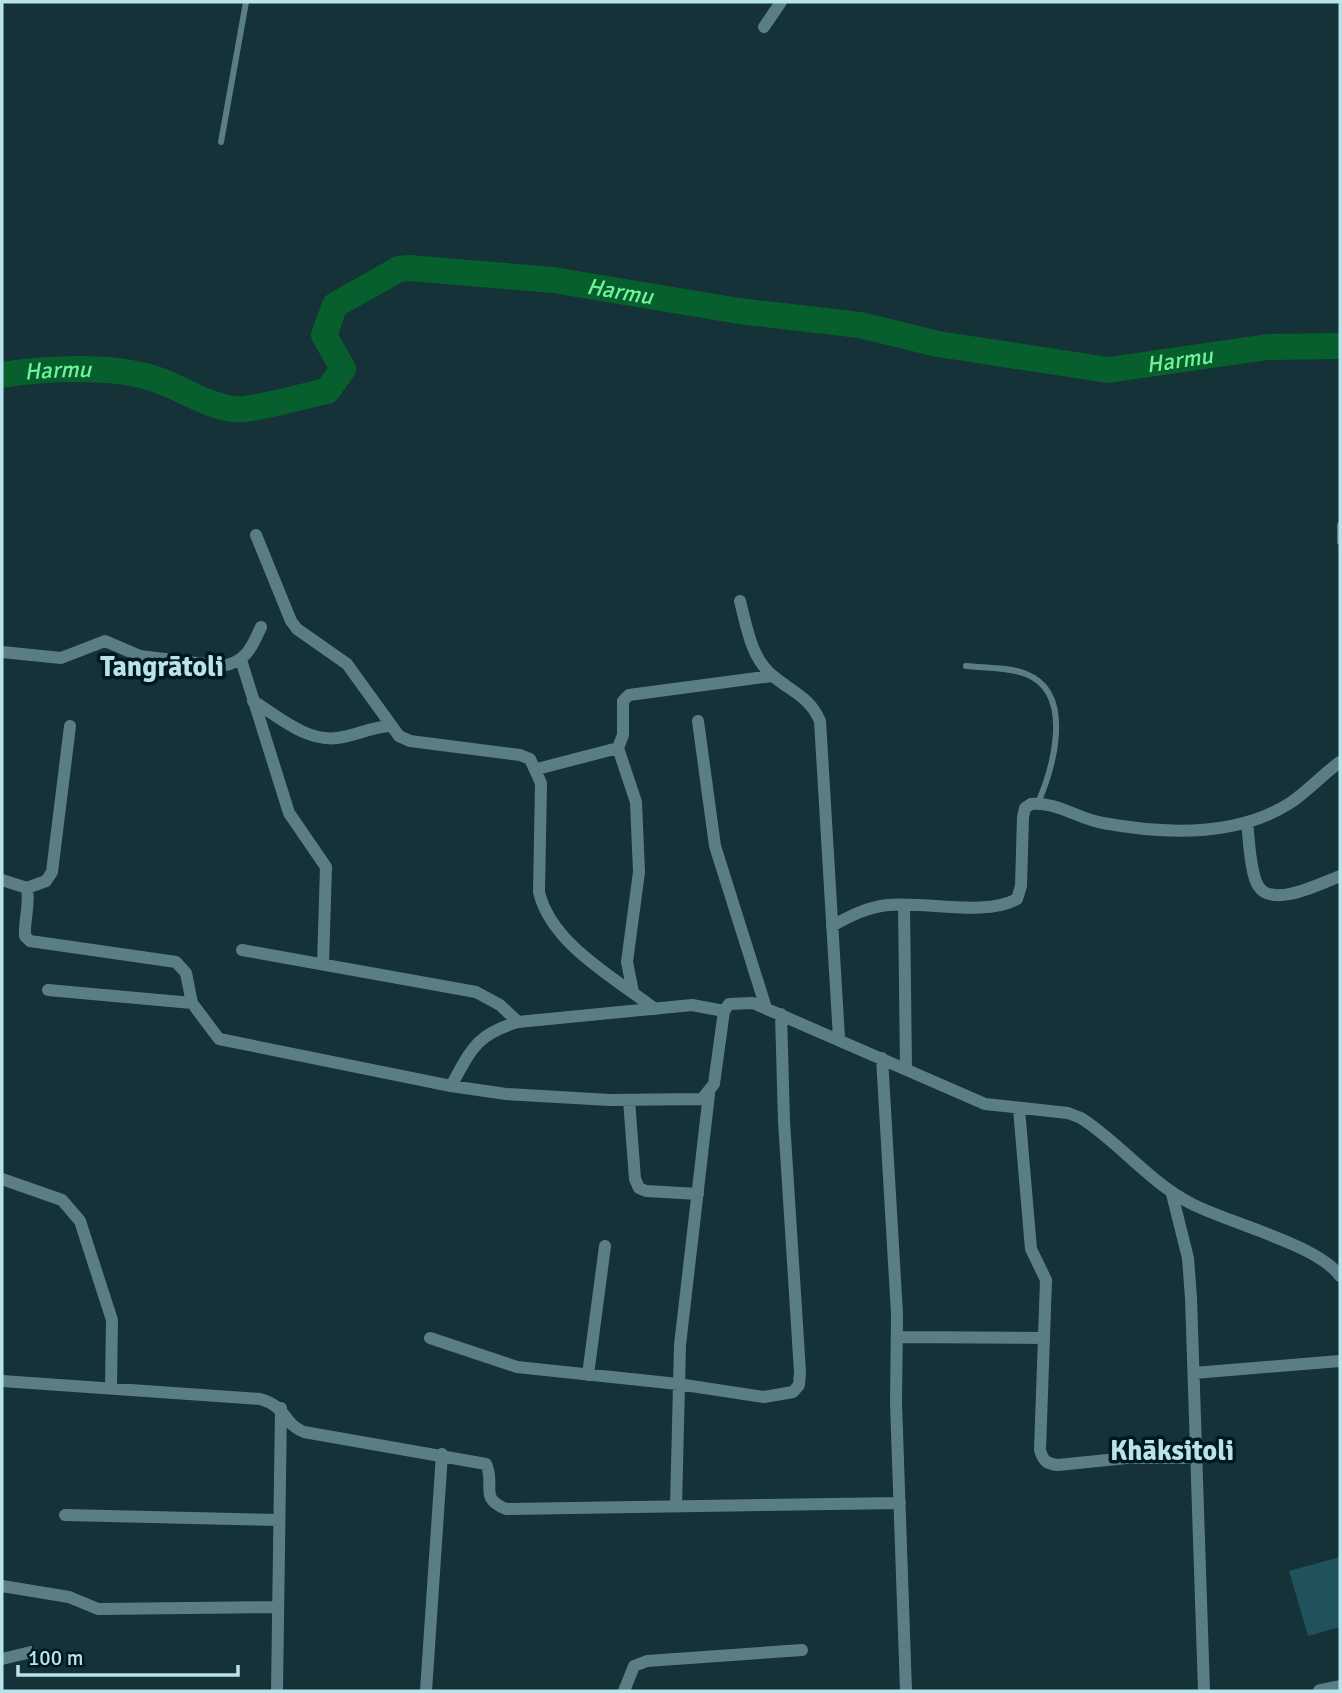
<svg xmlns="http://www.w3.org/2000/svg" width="1342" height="1693" font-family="Signika,sans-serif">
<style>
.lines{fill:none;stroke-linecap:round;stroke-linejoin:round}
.river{stroke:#065f2c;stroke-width:26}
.building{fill:#1f525b}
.service{stroke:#5b7e85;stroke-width:6}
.minor{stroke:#5b7e85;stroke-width:12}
.tertiary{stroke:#5b7e85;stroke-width:14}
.labels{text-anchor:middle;stroke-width:7;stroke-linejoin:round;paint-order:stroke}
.water-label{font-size:23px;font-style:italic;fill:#73f399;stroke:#00191f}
.district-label{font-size:28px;font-weight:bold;fill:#b9e3eb;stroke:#00191f}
</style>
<rect width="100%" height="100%" fill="#143237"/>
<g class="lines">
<path class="river" id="s1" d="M 2,375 C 43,368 111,365 152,378 C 179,386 202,404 232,409 C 250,412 306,395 327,391 L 343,369 L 324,335 L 335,305 L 399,269 L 410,268 L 553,280 L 739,311 L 860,325 L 938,344 L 1108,370 L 1268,347 L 1340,346"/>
</g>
<path class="building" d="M 1340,1557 L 1340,1627 L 1308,1636 L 1289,1571 Z"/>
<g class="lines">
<path class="service" d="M 221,142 L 246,2
M 1340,525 L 1340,542
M 966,666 C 984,668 1009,667 1026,674 C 1075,693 1053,768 1038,803"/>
<path class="minor" d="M 764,27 L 781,2
M 256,535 L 291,621 L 297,629 L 347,664 L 399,736 L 410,741 L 520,755 L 530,759 L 541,783 L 539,892 C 551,944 615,978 655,1009
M 740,601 C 747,628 751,658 773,676 C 792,692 810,697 820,721 L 839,1038
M 2,652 L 61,658 L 105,641 L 140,656 L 221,666 C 246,663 252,647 261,627
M 241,660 L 289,813 L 326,867 L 323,964
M 253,701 C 278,716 306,742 337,738 C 355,736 371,727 390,726
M 698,721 L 715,846 L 766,1008
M 618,748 L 636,802 L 639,872 L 627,962 L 633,992
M 537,769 L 618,748 L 623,735 L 623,701 L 629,695 L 772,676
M 1247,822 C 1249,838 1250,875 1259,887 C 1273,908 1322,883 1340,876
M 2,880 L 27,888 C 30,905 24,920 25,936 L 30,941 L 176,962 L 186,973 L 192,1003 L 219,1039 L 451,1086 L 506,1094 L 610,1100 L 702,1099 L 714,1084 L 724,1011 L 729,1004 L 753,1003 L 985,1104 L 1068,1113 L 1081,1118 C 1121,1144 1149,1182 1192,1204 C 1229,1223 1318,1245 1340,1276
M 27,888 L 46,881 L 52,872 L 70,726
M 904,905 L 906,1068
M 832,926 C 850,916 867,907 888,905 C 925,901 985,917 1017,899 L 1021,886 L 1023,817 L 1025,808 L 1031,804 C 1055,801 1079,819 1103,823 C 1163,834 1237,837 1290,803 C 1308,791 1323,774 1340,762
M 242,950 L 476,992 L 500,1005 L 518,1022
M 48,990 L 192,1003
M 882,1058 L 897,1314 L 896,1403 L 906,1691
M 451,1086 C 471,1050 476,1034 518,1022 L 692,1005 L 724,1011
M 629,1100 L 635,1179 L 639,1188 L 646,1191 L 698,1194
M 1019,1109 L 1031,1249 L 1046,1280 L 1040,1450 C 1043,1461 1047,1464 1058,1465 L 1127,1458 L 1197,1458
M 2,1179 L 62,1200 L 80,1221 L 112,1320 L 111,1387
M 1172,1194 L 1188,1258 L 1191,1298 L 1204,1691
M 897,1337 L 1044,1338
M 430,1338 L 517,1367 L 678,1384 L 764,1397 L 793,1392 L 799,1385 L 800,1372 L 784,1121 L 781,1014
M 1194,1373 L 1340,1361
M 588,1375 L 605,1246
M 2,1381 L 260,1399 C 288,1407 283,1424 304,1432 L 486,1464 C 496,1485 478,1498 506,1509 L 900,1503
M 676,1506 L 680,1345 L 709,1094
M 65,1515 L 279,1520
M 2,1586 L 69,1597 L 98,1609 L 278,1607
M 2,1659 L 31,1652
M 277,1691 L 281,1408
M 426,1691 L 442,1454
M 624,1691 L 634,1666 L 647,1661 L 802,1650"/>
<path class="tertiary" d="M 1320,1691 L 1340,1687"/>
</g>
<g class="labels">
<g class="water-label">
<text dy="8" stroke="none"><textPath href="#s1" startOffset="728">Harmu</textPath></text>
<text dy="8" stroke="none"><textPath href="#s1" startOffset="1295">Harmu</textPath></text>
<text dy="8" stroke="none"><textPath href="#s1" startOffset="56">Harmu</textPath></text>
</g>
<g class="district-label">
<text x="162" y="676">Tangrātoli</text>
<text x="1172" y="1460">Khāksitoli</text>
</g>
</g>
<rect width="1342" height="1693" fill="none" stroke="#b9e3eb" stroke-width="7"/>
<path d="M18 1665v10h220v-10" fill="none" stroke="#b9e3eb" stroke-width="3.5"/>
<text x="28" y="1665" font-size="21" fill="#b9e3eb" stroke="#00191f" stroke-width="5" paint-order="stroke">100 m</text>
</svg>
